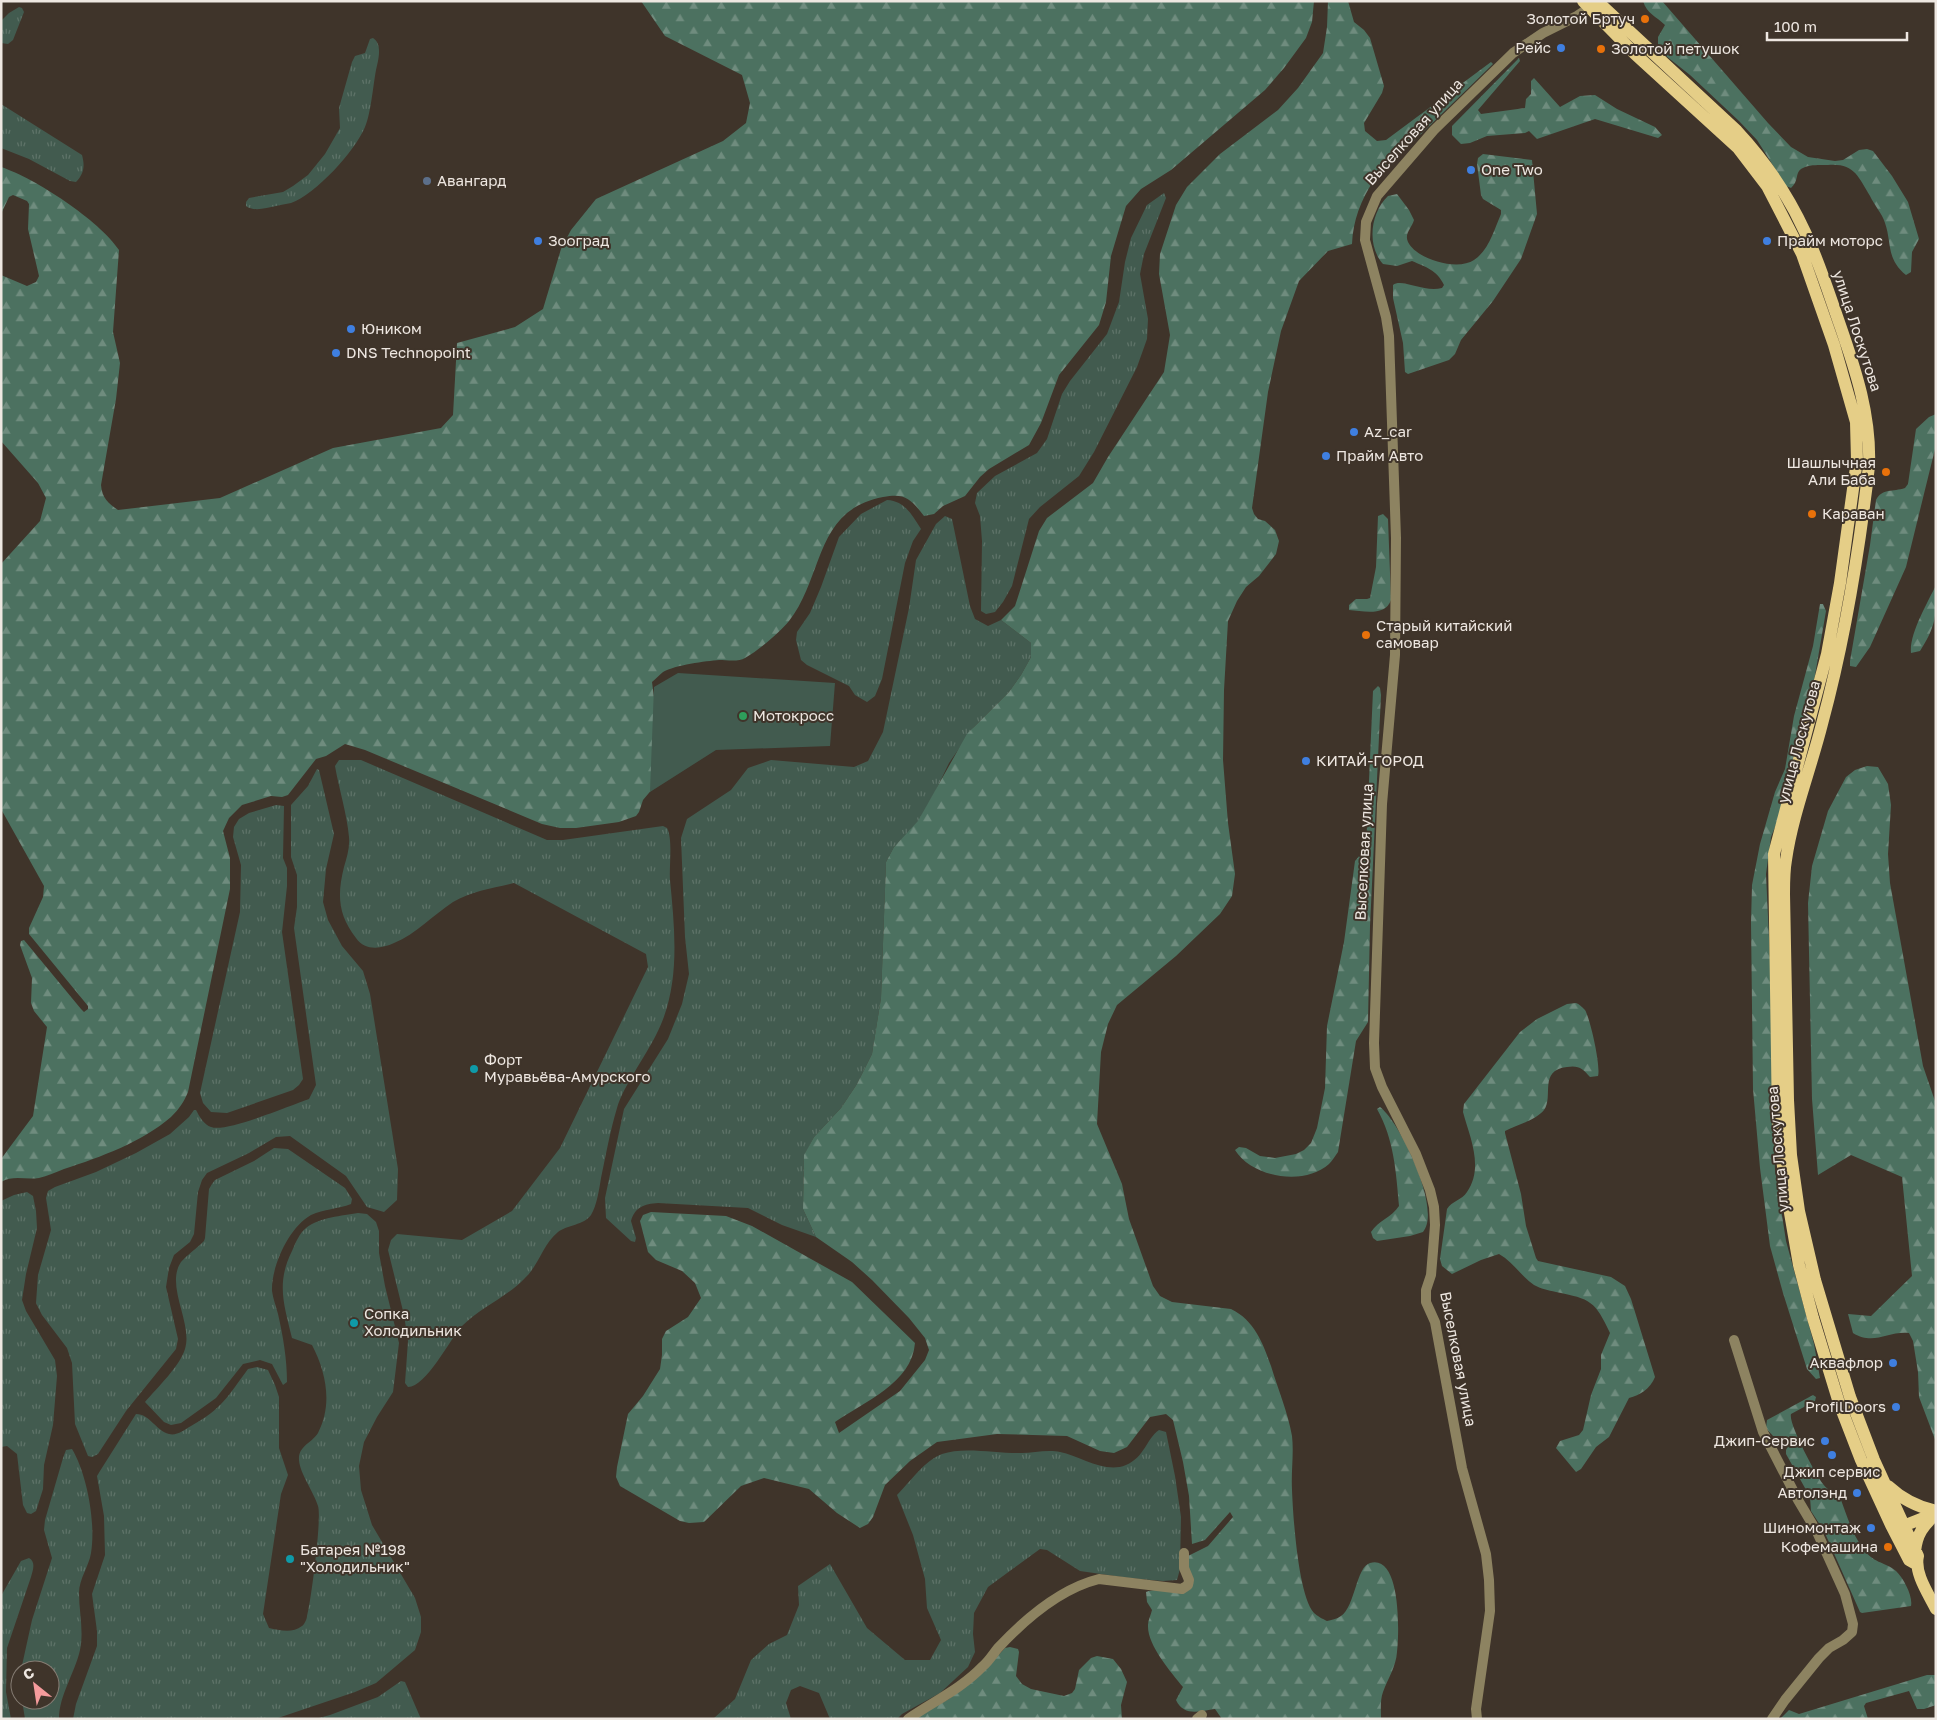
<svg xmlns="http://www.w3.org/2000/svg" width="1937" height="1720" font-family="'Golos Text',sans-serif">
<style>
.grass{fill:url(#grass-tufts)}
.forest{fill:url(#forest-firs)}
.pitch{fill:#425b4f}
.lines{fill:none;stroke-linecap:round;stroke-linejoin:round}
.minor{stroke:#8d8361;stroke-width:10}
.tertiary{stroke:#8d8361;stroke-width:10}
.primary{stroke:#e5ce87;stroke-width:12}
.food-dot{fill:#e8710a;stroke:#3f342a;stroke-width:2}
.shop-dot{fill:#3f7fe0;stroke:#3f342a;stroke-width:2}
.service-dot{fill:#5c6f8a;stroke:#3f342a;stroke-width:2}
.leisure-dot{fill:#2e9e5b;stroke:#3f342a;stroke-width:2}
.culture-dot{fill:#0f9aa8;stroke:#3f342a;stroke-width:2}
.labels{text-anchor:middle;stroke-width:4;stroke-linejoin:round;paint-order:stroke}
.poi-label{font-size:15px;fill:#eee7e1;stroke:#3f342a;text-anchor:start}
.street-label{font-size:15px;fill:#eee7e1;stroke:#3f342a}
</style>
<defs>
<pattern id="grass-tufts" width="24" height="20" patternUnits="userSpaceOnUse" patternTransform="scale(1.25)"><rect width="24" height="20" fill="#425b4f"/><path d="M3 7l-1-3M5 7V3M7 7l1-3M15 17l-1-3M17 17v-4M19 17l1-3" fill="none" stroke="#5e7368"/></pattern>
<pattern id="forest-firs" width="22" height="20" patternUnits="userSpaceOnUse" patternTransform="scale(1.25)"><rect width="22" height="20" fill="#4c7160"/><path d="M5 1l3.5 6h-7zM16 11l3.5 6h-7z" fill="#6f8c7e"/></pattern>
</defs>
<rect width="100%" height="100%" fill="#3f342a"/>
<path class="grass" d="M 19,7 L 22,8 L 24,12 L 13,40 L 8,44 L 1,43 L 1,21 L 9,13 Z
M 373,38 C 383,44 378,61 376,70 C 373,86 371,113 365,127 C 355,151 316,194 291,203 C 286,204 280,205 276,206 C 266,208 254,212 246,206 L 246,202 L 249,198 L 283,192 L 293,186 L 308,175 L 325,154 L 340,128 L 339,108 L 352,62 L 355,56 L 365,53 L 370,39 Z
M 1,104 L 82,155 C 85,166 84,174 76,182 L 70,181 L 29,159 L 1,148 Z
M 1164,193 L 1166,198 L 1144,254 L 1140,274 L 1148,319 L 1147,339 L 1137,367 L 1094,452 L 1079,476 L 1040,507 L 1029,519 L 1012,586 L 1003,602 L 995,612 L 986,614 L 981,611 L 982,541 L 980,516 L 975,503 L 977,493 L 995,476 L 1037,453 L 1047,439 L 1062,394 L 1070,381 L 1107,334 L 1119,302 L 1125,262 L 1131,238 L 1147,205 Z
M 887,500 C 905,501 912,515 921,529 L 913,541 L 905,563 L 882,679 L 875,696 L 867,702 L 855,695 L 849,686 L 807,665 L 801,660 L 796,640 L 797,632 L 810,613 L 821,587 L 839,537 L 861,514 Z
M 945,516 L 952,519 L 970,606 L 975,619 L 988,626 L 1001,620 L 1031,643 L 1031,657 L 1021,675 L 1009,692 L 974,727 L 949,763 L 936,790 L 918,822 L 894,847 L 886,862 L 881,998 L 872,1054 L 857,1084 L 841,1108 L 814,1137 L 804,1156 L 803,1209 L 816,1237 L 782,1225 L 748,1208 L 658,1203 C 644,1204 635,1207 631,1221 L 636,1238 L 635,1242 L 631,1241 L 606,1218 L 605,1198 L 624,1109 L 668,1039 L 682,1004 L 689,974 L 685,937 L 681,838 L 687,819 L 731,790 L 748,768 L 771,760 L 854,767 L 868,761 L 883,732 L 909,608 L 916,560 L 936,524 Z
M 339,760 L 361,760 L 547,840 L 563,840 L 663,826 L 667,828 C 673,839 669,866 670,880 C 675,932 681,987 656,1035 C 645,1057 623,1087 617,1108 C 610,1131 606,1155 601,1178 C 599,1190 597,1205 591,1215 C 584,1225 567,1225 558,1232 C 543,1244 539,1265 525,1278 C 507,1297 481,1307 462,1326 C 450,1339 426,1387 408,1387 L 405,1383 L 408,1341 L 404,1315 L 388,1250 L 391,1240 L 397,1234 L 462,1240 L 512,1211 L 560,1148 L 648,967 L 646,954 L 514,883 C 493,888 472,891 453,902 C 433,915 416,934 394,943 C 381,949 365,951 356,938 C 338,915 337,895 344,867 C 347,857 350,847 349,837 C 347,814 339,789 335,766 Z
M 317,769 L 319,770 L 334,834 L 326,869 L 323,902 L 328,920 L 342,946 L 363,971 L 370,994 L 398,1169 L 397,1200 L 384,1212 L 367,1207 L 346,1176 L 290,1136 L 276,1137 L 249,1153 L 207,1173 L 202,1180 L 198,1192 L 194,1234 L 190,1242 L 174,1255 L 169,1268 L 166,1287 L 178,1339 L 176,1349 L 126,1411 L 98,1454 L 92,1457 L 88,1456 L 75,1424 L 72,1363 L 67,1348 L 42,1315 L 36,1303 L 38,1275 L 51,1230 L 46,1198 L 48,1191 L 55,1187 L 96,1172 L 136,1153 L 170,1134 L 189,1117 L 194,1110 L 196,1110 C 199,1116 204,1125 211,1127 C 226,1133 291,1105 309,1099 L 316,1085 L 294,928 L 297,907 L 297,875 L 291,857 L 291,805 L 308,786 Z
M 276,805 L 284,806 L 283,858 L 287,868 L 287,886 L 282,932 L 303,1079 L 299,1085 L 293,1090 L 227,1113 L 211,1112 L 203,1103 L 200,1093 L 240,912 L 241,865 L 233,837 L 234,827 L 239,819 L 249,813 Z
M 274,1148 L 288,1149 L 345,1188 L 352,1199 L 351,1204 C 338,1209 324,1209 311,1215 C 289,1227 271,1267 272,1291 C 273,1299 276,1306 278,1314 C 283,1336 287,1359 287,1382 L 283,1385 L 272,1364 L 260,1360 L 243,1364 L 216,1398 L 181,1423 L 171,1425 L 164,1422 L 145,1402 C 157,1388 180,1366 185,1349 C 193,1323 165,1286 181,1262 C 187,1255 197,1248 204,1241 L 205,1238 L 209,1189 L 212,1184 L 215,1180 L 254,1161 Z
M 27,1192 L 33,1196 L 36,1211 L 37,1228 L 26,1274 L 22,1300 L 26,1311 L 55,1360 L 57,1376 L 53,1425 L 44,1465 L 43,1489 L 36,1511 L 31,1514 L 27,1513 L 23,1505 L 17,1454 L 7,1446 L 1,1447 L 1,1201 L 14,1195 Z
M 358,1213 L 367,1214 L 376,1222 L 379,1231 L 379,1253 L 385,1286 L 399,1343 L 393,1392 L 377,1417 L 364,1442 L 359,1466 L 361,1490 L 372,1525 L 415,1598 L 421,1617 L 421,1632 L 415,1650 L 376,1683 L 355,1692 L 275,1719 L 73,1719 L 76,1704 L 97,1646 L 97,1631 L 92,1594 L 105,1555 L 104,1516 L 97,1476 L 100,1471 L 136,1414 C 150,1414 156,1431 169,1434 C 177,1436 184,1430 191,1426 C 222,1409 228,1396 248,1369 L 257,1367 L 268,1370 L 275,1385 L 279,1397 L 279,1448 L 288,1475 L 281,1494 L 263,1614 L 269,1628 C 279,1630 292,1634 302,1626 C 304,1625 307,1619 307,1616 C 311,1602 322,1517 318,1506 C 314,1492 300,1474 299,1460 C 298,1446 312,1443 318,1433 C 333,1404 326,1372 312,1345 L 292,1338 C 284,1305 276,1283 292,1251 C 296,1242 299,1234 306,1228 C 320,1217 342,1216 358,1213 Z
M 1159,1430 L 1166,1432 L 1175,1476 L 1181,1517 L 1180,1569 L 1177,1580 L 1163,1581 L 1129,1578 L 1080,1571 L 1047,1550 L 1040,1549 L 988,1587 L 974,1613 L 973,1634 L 975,1652 L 968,1667 L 940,1693 L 902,1714 L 897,1719 L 830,1719 L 819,1693 L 800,1686 L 791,1690 L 786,1703 L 791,1719 L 713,1719 L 735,1699 L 751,1660 L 769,1644 L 787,1635 L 799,1605 L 798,1586 L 830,1564 L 867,1628 L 905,1660 L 930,1660 L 941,1640 L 927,1608 L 925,1579 L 913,1535 L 897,1495 C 910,1482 924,1461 942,1454 C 964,1446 998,1454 1022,1453 C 1033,1453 1048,1449 1060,1452 C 1080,1456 1105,1474 1126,1465 C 1145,1457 1146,1439 1159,1430 Z
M 72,1449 C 87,1474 96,1523 91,1553 C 89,1566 79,1579 79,1593 C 79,1612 84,1631 80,1650 C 75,1673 59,1695 59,1719 L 25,1719 L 22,1700 L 50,1700 L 50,1670 L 21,1670 L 32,1620 L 52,1558 L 44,1530 L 45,1520 L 63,1458 L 66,1450 Z
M 29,1558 C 36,1562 33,1570 31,1577 L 7,1648 L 6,1692 L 11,1719 L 1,1719 L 1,1596 L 21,1561 Z
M 401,1681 L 405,1682 L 421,1719 L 315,1719 L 330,1715 L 378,1697 Z"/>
<path class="forest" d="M 641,1 L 1314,1 L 1312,22 L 1306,38 L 1284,68 L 1265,90 L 1171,170 L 1141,189 L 1126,206 L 1111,256 L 1106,302 L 1099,325 L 1059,375 L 1041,423 L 1029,445 L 989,469 L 980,477 L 965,496 L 943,506 L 934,514 L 924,516 C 910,498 905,493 883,497 C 814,510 824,577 789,621 C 779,633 759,650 745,658 C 739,662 727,660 719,660 C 706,661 675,665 663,672 C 659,675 656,679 652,682 L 664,775 L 643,800 L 639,812 L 636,816 L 619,822 L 576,828 L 560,828 L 542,824 L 365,750 L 345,744 L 326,756 L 316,759 L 288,795 L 282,797 L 271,796 L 242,805 L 229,818 L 223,831 L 230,858 L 230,889 L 188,1092 C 184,1102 179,1109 171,1117 C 142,1142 101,1157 64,1169 C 56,1172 47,1176 39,1178 C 25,1180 13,1175 1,1182 L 1,1159 L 33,1116 L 47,1027 L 34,1011 L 31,1003 L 32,978 L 20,945 L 21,941 L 24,940 L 81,1009 L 84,1012 L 88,1009 L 88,1006 L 29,934 L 29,928 L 43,897 L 44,886 L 1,809 L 1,564 L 40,521 L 46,498 L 38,483 L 1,441 L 1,275 L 27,286 L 36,282 L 39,276 L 28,229 L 29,204 L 27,201 L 13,195 L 9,197 L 1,214 L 1,167 C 35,178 100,221 119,250 L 113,332 L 120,363 L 116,399 L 101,485 C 102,498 108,503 118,510 L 220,498 L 333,448 L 441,428 L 453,415 L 457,343 L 515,327 L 543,309 L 561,249 L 571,230 L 596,199 L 723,141 L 746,123 L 750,103 L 742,75 L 665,36 Z
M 1328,1 L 1348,1 L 1354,22 L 1364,30 L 1370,38 L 1384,86 L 1382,93 L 1364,123 L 1365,131 L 1377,141 L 1386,140 L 1491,62 L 1493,64 L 1374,180 C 1361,200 1353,220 1352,244 L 1328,251 L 1299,281 L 1281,331 L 1268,392 L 1252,508 L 1254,514 L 1258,519 L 1265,521 L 1275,530 L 1279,541 L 1276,554 L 1259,576 L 1246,587 L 1237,601 L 1228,621 L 1224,690 L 1223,760 L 1228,823 L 1235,874 L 1232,896 L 1220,914 L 1176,956 L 1117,1005 L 1108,1024 L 1101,1052 L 1097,1124 L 1122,1184 L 1129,1219 L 1153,1286 L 1160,1296 L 1172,1302 L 1231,1309 C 1254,1320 1263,1343 1271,1366 C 1278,1389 1288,1413 1292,1436 C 1294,1453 1291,1472 1292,1490 C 1293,1515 1298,1595 1314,1613 C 1317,1616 1323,1619 1327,1621 C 1331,1620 1337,1619 1341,1616 C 1355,1607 1356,1567 1370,1563 C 1402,1554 1399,1636 1397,1652 C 1396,1667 1388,1678 1383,1692 C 1380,1700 1381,1710 1381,1719 L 1222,1719 L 1215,1709 C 1200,1711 1184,1717 1176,1700 L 1183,1687 C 1171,1672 1147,1645 1148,1625 C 1148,1620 1151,1615 1152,1610 L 1147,1602 L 1146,1592 C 1156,1588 1170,1591 1181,1593 L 1189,1573 L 1188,1556 L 1208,1546 L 1233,1517 L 1230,1512 L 1205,1540 L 1192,1544 L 1189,1496 L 1183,1462 L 1173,1420 L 1166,1414 L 1150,1417 L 1127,1447 L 1114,1453 L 1100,1451 L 1067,1436 L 997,1434 L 937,1442 L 910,1461 L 885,1485 L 873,1517 L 868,1524 L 860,1528 L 837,1513 L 809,1489 L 764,1478 L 741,1486 L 704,1522 L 689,1523 L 680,1521 L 620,1486 L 616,1477 L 617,1467 L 628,1414 L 643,1396 L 660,1369 L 662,1355 L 662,1339 L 666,1331 L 688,1317 L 701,1298 L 695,1283 L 682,1271 L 656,1260 L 648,1252 L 640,1221 L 643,1215 L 651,1212 L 726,1216 L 752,1226 L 852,1282 L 915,1343 C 912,1383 864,1402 835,1422 L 839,1433 L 900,1391 L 925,1360 L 929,1350 L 925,1338 L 909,1318 L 872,1280 L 852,1262 L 816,1237 L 803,1209 L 804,1155 L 814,1137 L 841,1108 L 857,1084 L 872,1054 L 881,998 L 886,862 L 894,847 L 918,821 L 967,734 L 1009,692 L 1021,675 L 1031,657 L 1031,643 L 1001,620 L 1015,606 L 1039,531 L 1047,518 L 1093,483 L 1108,457 L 1164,372 L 1170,335 L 1159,274 L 1160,254 L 1176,205 L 1187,187 L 1220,154 L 1278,110 L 1298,88 L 1323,53 L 1327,27 Z
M 1643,1 L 1662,1 L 1768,123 L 1791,147 L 1808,157 L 1835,161 L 1843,160 L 1859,150 L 1867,149 L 1873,151 L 1892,176 L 1908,202 L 1919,239 L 1912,252 L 1911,272 L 1906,275 C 1886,259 1892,243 1885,223 C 1882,213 1874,205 1870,196 C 1858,176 1854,163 1828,165 C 1820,165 1808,164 1801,169 C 1795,173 1799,181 1791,188 L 1786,186 L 1757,140 L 1739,121 L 1690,75 L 1661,52 L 1658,45 L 1658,37 L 1665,25 C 1656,16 1647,14 1643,1 Z
M 1519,58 L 1520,61 L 1478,110 L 1481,114 L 1525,108 L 1526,99 L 1531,94 L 1531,81 L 1534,78 L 1560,107 L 1580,96 L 1595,95 L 1617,109 L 1655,127 L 1662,135 L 1658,138 L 1595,119 L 1537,139 L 1529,131 L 1525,133 L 1487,136 L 1470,143 L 1461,144 L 1452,135 L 1452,126 Z
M 1483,154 L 1532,160 L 1537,214 L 1521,259 L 1493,301 L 1461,340 L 1455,354 L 1449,360 L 1408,374 L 1405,372 L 1403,343 L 1393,298 L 1393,285 C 1402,278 1424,293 1442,288 L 1444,285 C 1437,270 1426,267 1412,261 L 1397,266 L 1383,264 C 1366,245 1371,212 1388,196 L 1397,194 L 1409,210 L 1414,220 C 1412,228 1404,233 1408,242 C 1417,260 1458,271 1474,260 C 1489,250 1494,230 1501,214 L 1501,210 L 1483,199 L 1481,195 L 1477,164 L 1478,158 Z
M 1936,414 L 1936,445 L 1906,567 L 1870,647 L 1856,667 L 1850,666 L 1850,661 L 1870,545 L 1876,500 C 1882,488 1893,492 1905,488 L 1908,484 L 1916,429 L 1929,417 Z
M 1383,514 L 1388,519 L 1391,600 C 1385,617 1363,611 1349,610 L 1349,605 L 1356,599 L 1367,599 L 1370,598 L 1376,567 L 1378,516 Z
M 1936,585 C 1936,615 1937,625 1920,651 L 1911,653 C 1909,634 1928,602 1936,585 Z
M 1820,604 L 1823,604 L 1826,611 L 1814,681 L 1781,812 L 1771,837 L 1766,874 L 1773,1024 L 1772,1096 L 1775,1170 L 1786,1241 L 1814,1344 L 1820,1378 L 1816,1379 L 1807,1369 L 1783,1293 L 1770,1246 L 1760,1168 L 1753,1089 L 1751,922 L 1752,885 L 1760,844 L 1775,792 L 1785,769 L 1794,716 L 1813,646 Z
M 1378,686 L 1380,688 L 1381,695 L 1370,926 L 1368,1022 L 1356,1041 L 1338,1152 C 1335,1156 1332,1161 1329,1164 C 1305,1186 1252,1178 1235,1150 L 1239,1147 L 1246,1148 L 1260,1156 L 1275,1158 L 1296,1154 L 1304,1150 L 1311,1143 L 1317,1128 L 1325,1088 L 1327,1026 L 1344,942 L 1355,861 L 1366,848 L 1373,691 Z
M 1867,766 L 1878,767 L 1888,784 L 1891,805 L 1888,854 L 1890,883 L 1923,1066 L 1936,1104 L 1936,1442 L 1919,1397 L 1918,1372 L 1913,1341 L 1909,1333 C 1887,1331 1874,1346 1853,1333 L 1848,1314 L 1871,1316 L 1912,1276 L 1902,1177 L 1851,1155 L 1818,1175 L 1812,1099 L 1808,903 L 1812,866 L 1828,811 L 1846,777 L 1855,770 Z
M 1576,1003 C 1579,1004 1582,1007 1585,1010 C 1590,1018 1601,1066 1598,1076 L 1590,1077 C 1583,1069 1579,1065 1567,1067 C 1538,1070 1554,1097 1544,1110 C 1536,1120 1517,1125 1505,1131 L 1505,1133 L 1521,1194 L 1526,1226 L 1536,1258 L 1538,1261 L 1611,1277 L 1625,1286 L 1631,1299 L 1655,1377 C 1650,1389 1640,1395 1629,1398 L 1609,1437 L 1596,1447 L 1581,1469 L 1576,1472 L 1556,1448 L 1560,1441 L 1579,1435 L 1583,1430 L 1591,1395 L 1601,1369 L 1601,1355 L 1610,1333 C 1595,1301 1591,1299 1556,1292 C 1548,1290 1541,1289 1534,1285 C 1521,1276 1513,1262 1499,1254 L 1481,1260 L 1452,1274 L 1442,1266 L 1440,1259 L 1447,1209 C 1452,1201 1462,1200 1467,1192 C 1484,1167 1470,1138 1463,1112 L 1464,1104 L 1520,1032 L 1537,1019 L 1567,1004 Z
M 1380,1107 C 1401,1123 1442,1210 1423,1232 L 1410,1236 L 1377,1241 L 1373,1238 L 1371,1232 C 1378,1221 1392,1217 1399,1206 C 1396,1172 1394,1139 1377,1109 Z
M 1813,1395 L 1816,1397 L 1815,1401 L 1791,1414 C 1788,1423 1816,1475 1823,1484 C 1828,1491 1836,1494 1841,1500 C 1847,1516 1852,1533 1862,1547 C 1873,1564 1884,1561 1896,1571 C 1904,1579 1913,1596 1911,1606 L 1862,1613 L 1860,1612 L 1824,1531 L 1811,1511 L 1810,1497 L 1786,1454 L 1786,1450 L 1789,1444 L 1783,1436 L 1773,1436 L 1766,1428 L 1767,1420 Z
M 1010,1647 L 1018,1649 L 1019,1652 L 1016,1676 L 1022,1684 L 1031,1689 L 1064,1696 L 1072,1693 L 1075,1689 L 1079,1670 L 1091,1658 L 1097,1656 L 1113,1659 L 1121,1669 L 1127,1682 L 1121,1705 L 1122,1719 L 912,1719 L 949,1699 L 987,1668 L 1005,1648 Z
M 1927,1675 L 1936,1675 L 1936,1705 L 1924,1709 L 1917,1709 L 1909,1691 L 1866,1703 L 1864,1706 L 1868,1719 L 1780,1719 L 1789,1710 L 1799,1714 Z"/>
<path class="pitch" d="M 678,673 L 835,683 L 830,746 L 716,750 L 650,792 L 654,687 Z"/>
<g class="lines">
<path class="minor" d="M 1734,1340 L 1763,1432 L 1798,1500 L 1817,1532 L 1845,1594 L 1853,1624 L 1852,1632 L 1843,1640 L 1829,1648 L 1819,1658 L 1785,1700 L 1772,1719
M 908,1719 C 934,1701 961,1689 983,1666 C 989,1661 993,1654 998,1648 C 1025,1619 1059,1589 1099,1579 L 1182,1589 L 1188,1585 L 1189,1580 L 1184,1568 L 1184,1553
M 1197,1719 L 1202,1715"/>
<path class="tertiary" d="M 1477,1719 L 1476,1709 L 1490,1611 L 1489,1580 L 1486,1554 L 1462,1468 L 1435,1322 L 1426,1302 L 1426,1290 L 1431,1275 L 1433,1251 L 1435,1225 L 1434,1207 L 1430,1190 L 1416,1154 L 1382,1087 L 1375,1068 L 1374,1043 L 1382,804 L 1395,655 L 1396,538 L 1389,336 L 1386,317 L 1365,240 L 1366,222 L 1377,196 L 1434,130 L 1513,53 L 1543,33 L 1577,16 L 1595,4"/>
<path class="primary" d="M 1583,1 L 1635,54 L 1738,148 L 1767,186 L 1802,254 L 1834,345 L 1856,422 L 1857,460 L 1840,583 L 1827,654 L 1774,854 L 1778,1123 L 1785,1184 L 1799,1265 L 1813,1318 L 1839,1403 L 1861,1460 L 1891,1525 L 1909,1560 L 1916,1564
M 1597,1 L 1737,131 C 1764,160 1788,195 1805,232 C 1819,261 1829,294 1840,325 C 1856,371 1871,416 1869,466 C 1859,553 1845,639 1822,724 C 1811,768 1792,816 1786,860 C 1784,871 1784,883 1784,894 L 1788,1100 L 1791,1155 L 1799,1211 L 1815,1280 L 1850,1397 L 1874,1460 L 1918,1556 C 1914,1573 1928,1593 1936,1609
M 1888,1486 C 1902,1499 1917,1507 1936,1511
M 1898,1528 L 1936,1513
M 1915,1551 C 1917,1534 1923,1526 1935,1515"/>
</g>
<g class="food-dot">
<circle cx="1645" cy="19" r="5"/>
<circle cx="1601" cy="49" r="5"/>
<circle cx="1886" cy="472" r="5"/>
<circle cx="1812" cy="514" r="5"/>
<circle cx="1366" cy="635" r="5"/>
<circle cx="1888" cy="1547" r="5"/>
</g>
<g class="shop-dot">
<circle cx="1561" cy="48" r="5"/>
<circle cx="1471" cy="170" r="5"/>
<circle cx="538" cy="241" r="5"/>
<circle cx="1767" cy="241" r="5"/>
<circle cx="351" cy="329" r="5"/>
<circle cx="336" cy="353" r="5"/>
<circle cx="1354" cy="432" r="5"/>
<circle cx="1326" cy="456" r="5"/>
<circle cx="1306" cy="761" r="5"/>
<circle cx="1893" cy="1363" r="5"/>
<circle cx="1896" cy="1407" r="5"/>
<circle cx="1825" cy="1441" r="5"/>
<circle cx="1832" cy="1455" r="5"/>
<circle cx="1857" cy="1493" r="5"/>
<circle cx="1871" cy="1528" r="5"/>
</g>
<circle class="service-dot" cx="427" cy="181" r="5"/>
<circle class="leisure-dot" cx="743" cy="716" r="5"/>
<g class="culture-dot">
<circle cx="474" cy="1069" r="5"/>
<circle cx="354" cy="1323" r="5"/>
<circle cx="290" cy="1559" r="5"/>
</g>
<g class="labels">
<g class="poi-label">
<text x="1635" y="24" text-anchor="end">Золотой Бртуч</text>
<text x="1551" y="53" text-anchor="end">Рейс</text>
<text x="1611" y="54">Золотой петушок</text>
<text x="1481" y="175">One Two</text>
<text x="437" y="186">Авангард</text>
<text x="548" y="246">Зооград</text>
<text x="1777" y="246">Прайм моторс</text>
<text x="361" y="334">Юником</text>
<text x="346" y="358">DNS Technopoint</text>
<text x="1364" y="437">Az_car</text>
<text x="1336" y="461">Прайм Авто</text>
<text x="1876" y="468" text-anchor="end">Шашлычная<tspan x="1876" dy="17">Али Баба</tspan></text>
<text x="1822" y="519">Караван</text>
<text x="1376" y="631">Старый китайский<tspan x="1376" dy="17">самовар</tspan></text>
<text x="753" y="721">Мотокросс</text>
<text x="1316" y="766">КИТАЙ-ГОРОД</text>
<text x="484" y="1065">Форт<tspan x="484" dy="17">Муравьёва-Амурского</tspan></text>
<text x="364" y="1319">Сопка<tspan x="364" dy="17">Холодильник</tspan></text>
<text x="1883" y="1368" text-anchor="end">Аквафлор</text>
<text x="1886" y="1412" text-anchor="end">ProfilDoors</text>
<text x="1815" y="1446" text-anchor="end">Джип-Сервис</text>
<text x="1832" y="1477" text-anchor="middle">Джип сервис</text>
<text x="1847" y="1498" text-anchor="end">Автолэнд</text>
<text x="1861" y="1533" text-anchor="end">Шиномонтаж</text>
<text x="1878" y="1552" text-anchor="end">Кофемашина</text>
<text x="300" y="1555">Батарея №198<tspan x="300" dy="17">"Холодильник"</tspan></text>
</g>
<g class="street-label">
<text transform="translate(1414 132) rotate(-48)" y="5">Выселковая улица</text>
<text transform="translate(1857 331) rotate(72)" y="5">улица Лоскутова</text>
<text transform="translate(1799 742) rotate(-75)" y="5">улица Лоскутова</text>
<text transform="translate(1364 852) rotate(-87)" y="5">Выселковая улица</text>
<text transform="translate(1778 1149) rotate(-95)" y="5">улица Лоскутова</text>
<text transform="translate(1458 1359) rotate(79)" y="5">Выселковая улица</text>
</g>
</g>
<rect width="1937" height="1720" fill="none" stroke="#eee7e1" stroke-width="5"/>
<g transform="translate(35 1685) rotate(330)"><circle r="24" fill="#3f342a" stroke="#857c73"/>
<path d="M0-4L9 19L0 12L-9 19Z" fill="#f59b9c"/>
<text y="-8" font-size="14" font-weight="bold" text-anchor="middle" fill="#eee7e1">С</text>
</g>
<path d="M1767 32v8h140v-8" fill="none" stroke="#eee7e1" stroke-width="2.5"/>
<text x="1774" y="32" font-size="15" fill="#eee7e1" stroke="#3f342a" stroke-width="4" paint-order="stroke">100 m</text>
</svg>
